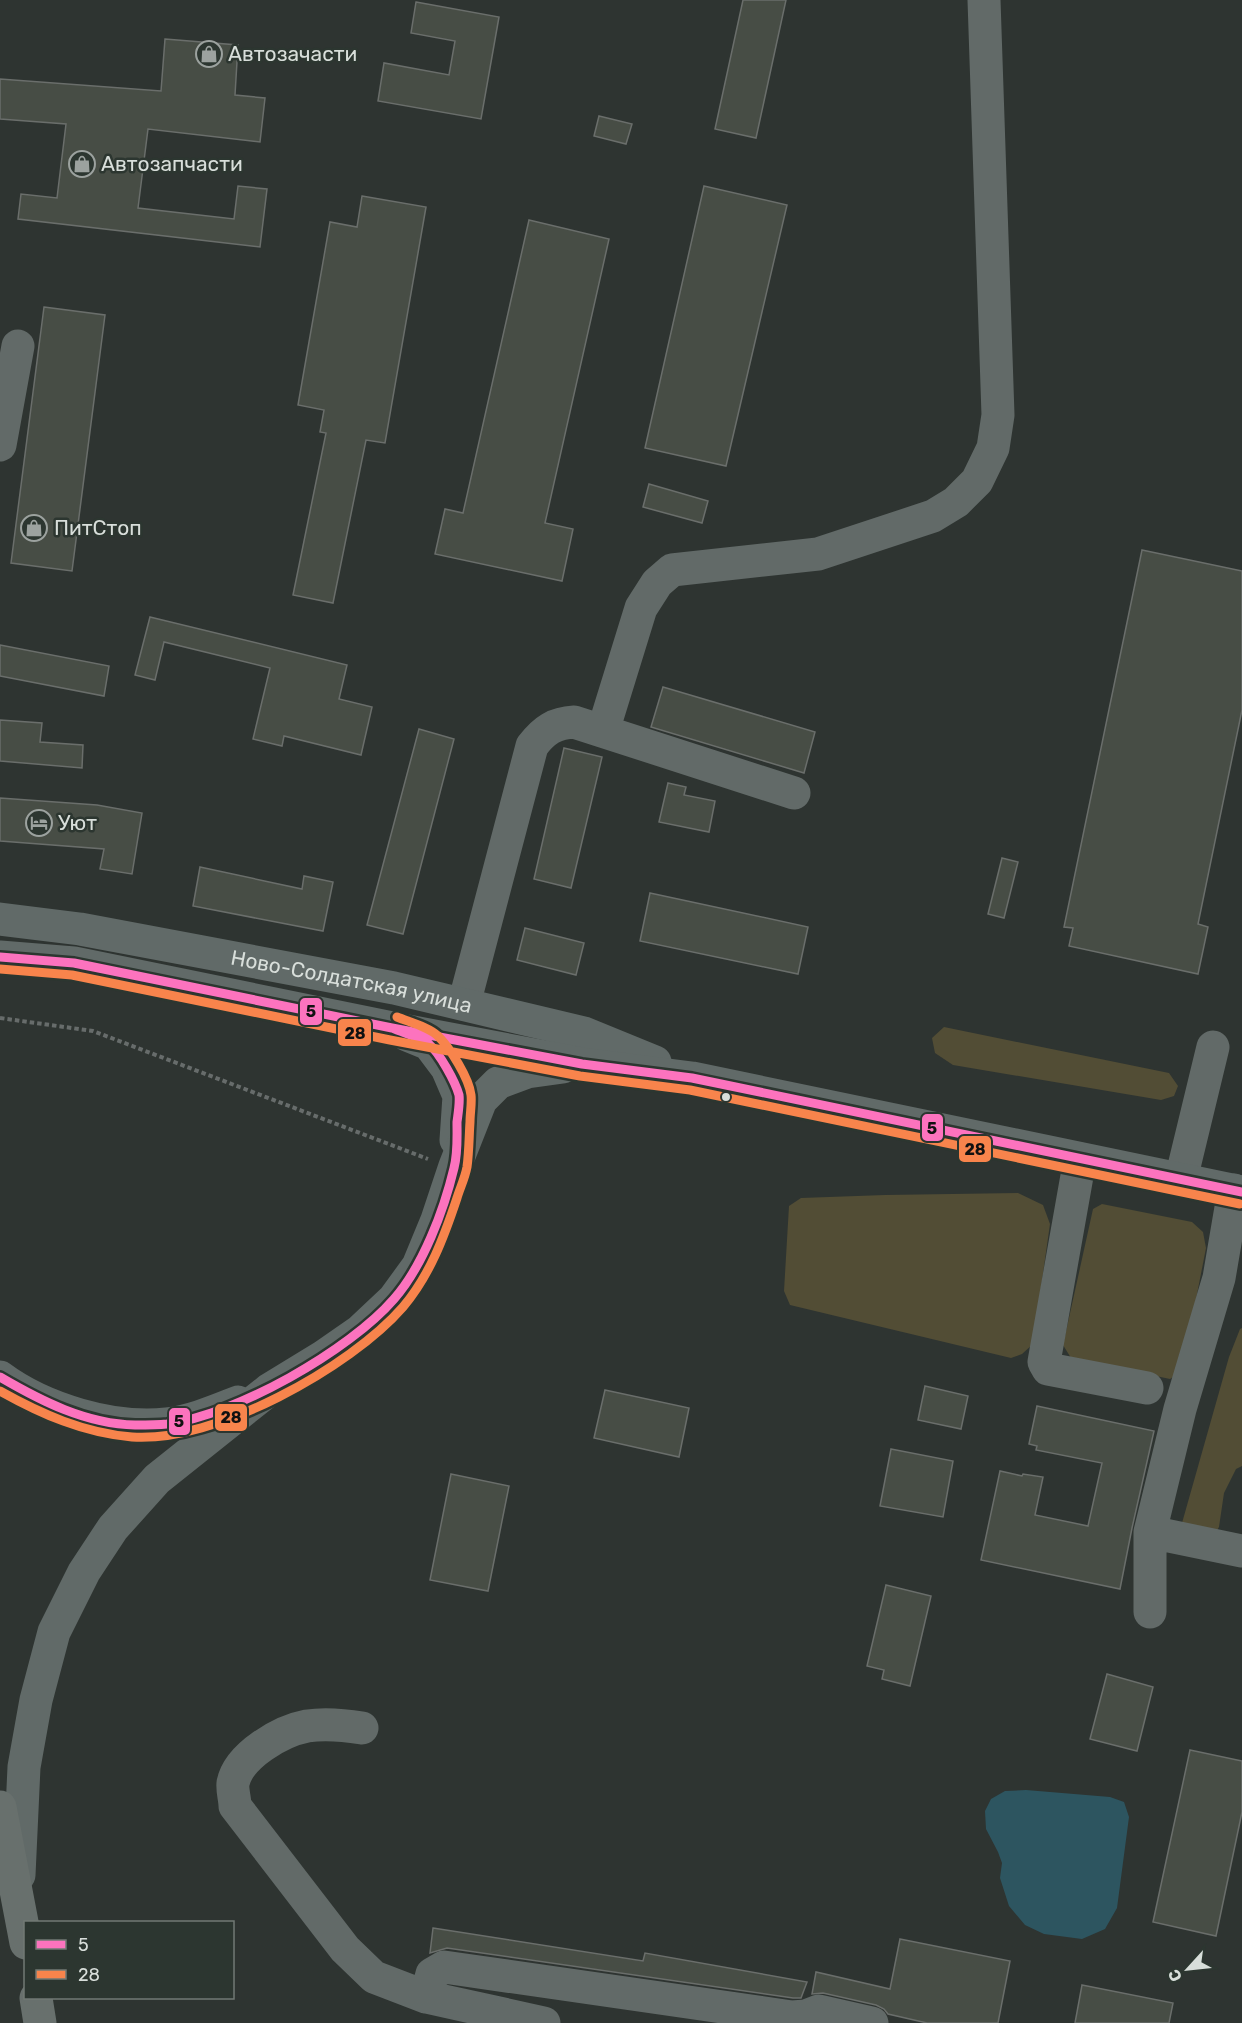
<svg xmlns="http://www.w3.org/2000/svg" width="1242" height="2023" font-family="Rubik,sans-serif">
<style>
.green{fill:#524d35}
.water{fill:#2d5560}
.building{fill:#474d45;stroke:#6a6e6b;stroke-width:1.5}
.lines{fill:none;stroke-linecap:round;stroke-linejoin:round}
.path{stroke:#676c6b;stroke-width:4;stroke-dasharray:4.5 3;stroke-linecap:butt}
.minor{stroke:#626a68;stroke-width:33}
.major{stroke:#616a68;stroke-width:33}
.highway{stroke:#68706d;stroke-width:33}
.bus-1-casing{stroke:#2c3630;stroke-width:14}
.bus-2-casing{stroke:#2c3630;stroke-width:14}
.bus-1{stroke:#fc73be;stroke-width:9}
.bus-2{stroke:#f8844c;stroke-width:9}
.bus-dot{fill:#d8deda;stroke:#2c3630;stroke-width:2}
.labels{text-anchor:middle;stroke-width:5;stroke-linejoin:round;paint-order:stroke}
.poi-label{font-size:21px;fill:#d8deda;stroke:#2c3630;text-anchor:start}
.street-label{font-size:21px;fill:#d8deda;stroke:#2c3630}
.line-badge{stroke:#2c3630;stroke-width:2}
.pale-badge-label{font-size:16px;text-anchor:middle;font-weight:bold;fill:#111}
</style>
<rect width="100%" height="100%" fill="#2e3431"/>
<path class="green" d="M 944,1027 L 1169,1073 L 1178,1086 L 1174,1096 L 1161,1100 L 953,1065 L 935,1053 L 932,1038 Z
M 1018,1193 L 1043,1205 L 1050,1224 L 1033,1344 L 1022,1354 L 1011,1358 L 790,1305 L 784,1291 L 789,1206 L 801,1198 L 885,1195 Z
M 1102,1204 L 1192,1222 L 1203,1232 L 1206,1248 L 1182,1371 L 1170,1379 L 1071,1358 L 1063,1345 L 1093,1209 Z
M 1242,1328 L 1242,1466 L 1236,1469 L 1224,1493 L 1219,1527 L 1213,1537 L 1182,1523 L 1229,1357 L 1240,1329 Z"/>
<path class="water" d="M 1026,1790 L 1110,1797 L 1124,1802 L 1129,1817 L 1117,1908 L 1105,1929 L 1082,1939 L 1044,1934 L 1025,1925 L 1009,1906 L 1000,1878 L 1002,1863 L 998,1852 L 986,1829 L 985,1811 L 991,1799 L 1005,1791 Z"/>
<path class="building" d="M 743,0 L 786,0 L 756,138 L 715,129 Z
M 416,2 L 499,17 L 481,119 L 378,101 L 384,63 L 449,75 L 455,41 L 411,33 Z
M 165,39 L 238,45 L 235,95 L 265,98 L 260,142 L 148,129 L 138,208 L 234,219 L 238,186 L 267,189 L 260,247 L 18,219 L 21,194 L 57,198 L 66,124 L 0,119 L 0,79 L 161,91 Z
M 599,116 L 632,124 L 626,144 L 594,136 Z
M 704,186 L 787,205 L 726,466 L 645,448 Z
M 362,196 L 426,207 L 385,443 L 366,440 L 333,603 L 293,595 L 326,433 L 320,432 L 324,410 L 298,405 L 330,222 L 357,227 Z
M 529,220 L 609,239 L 545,523 L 573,529 L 562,581 L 435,554 L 445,509 L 463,513 Z
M 44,307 L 105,315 L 72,571 L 11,563 Z
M 649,484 L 708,501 L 702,523 L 643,507 Z
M 1142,550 L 1242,571 L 1242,710 L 1198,924 L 1208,927 L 1198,974 L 1069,946 L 1073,928 L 1064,927 Z
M 150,617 L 347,665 L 339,699 L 372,707 L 361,755 L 284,736 L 282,746 L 253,739 L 270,668 L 164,642 L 155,680 L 135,675 Z
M 0,645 L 109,666 L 104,696 L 0,676 Z
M 663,687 L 815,732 L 804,773 L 651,727 Z
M 0,720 L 42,723 L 40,742 L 83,745 L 82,768 L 0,761 Z
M 419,729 L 454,739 L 403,934 L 367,925 Z
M 564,748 L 602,757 L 571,888 L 534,879 Z
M 668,783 L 686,787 L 684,795 L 715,801 L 709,832 L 659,822 Z
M 0,798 L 97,805 L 142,813 L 132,874 L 100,869 L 104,849 L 0,841 Z
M 1002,858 L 1018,862 L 1004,918 L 988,914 Z
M 200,867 L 302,889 L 304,876 L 333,882 L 323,931 L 193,906 Z
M 650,893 L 808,927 L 798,974 L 640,941 Z
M 525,928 L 584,943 L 576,975 L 517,960 Z
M 925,1386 L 968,1396 L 961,1429 L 918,1420 Z
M 605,1390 L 689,1408 L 679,1457 L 594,1438 Z
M 1037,1406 L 1154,1431 L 1132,1528 L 1120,1589 L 981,1560 L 1000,1471 L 1022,1476 L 1023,1474 L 1043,1477 L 1035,1515 L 1088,1526 L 1102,1463 L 1036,1450 L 1037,1446 L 1029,1444 Z
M 891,1449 L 953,1461 L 943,1517 L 880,1506 Z
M 451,1474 L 509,1486 L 488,1591 L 430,1580 Z
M 886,1585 L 931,1596 L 910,1686 L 882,1679 L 884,1670 L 867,1666 Z
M 1107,1674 L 1153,1687 L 1137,1751 L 1090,1739 Z
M 1190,1750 L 1242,1761 L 1242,1812 L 1216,1936 L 1153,1922 Z
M 433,1928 L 643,1961 L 645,1953 L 807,1982 L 801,1998 L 793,1998 L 447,1948 L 430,1953 Z
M 900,1939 L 1010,1961 L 998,2023 L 927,2023 L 888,2014 L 884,2009 L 876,2005 L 823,1993 L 812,1994 L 816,1972 L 890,1989 Z
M 1082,1985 L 1173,2003 L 1169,2023 L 1075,2023 Z"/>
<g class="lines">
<path class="path" d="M 0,1018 L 93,1031 L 428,1159"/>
<path class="minor" d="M 0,445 L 18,346
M 603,731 L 641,608 L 657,583 L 672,570 L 818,554 L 933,516 L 956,502 L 977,481 L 993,448 L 998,415 L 984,0
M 464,1004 L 532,746 C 544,730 555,723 574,722 L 794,793
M 1080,1159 L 1044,1362 L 1048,1369 L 1147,1388
M 1181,1179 L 1213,1047
M 1150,1532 L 1242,1551
M 1150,1612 L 1150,1532 L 1180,1409 L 1219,1278 L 1234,1190
M 362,1728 C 344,1725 326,1723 307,1726 C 281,1731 239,1755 233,1783 C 232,1790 235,1799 235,1806 L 345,1949 L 374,1977 L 426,1997 L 544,2023
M 426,1997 L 432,1974 L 444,1967 L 792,2017 L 806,2016 L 819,2011 L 872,2023"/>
<g class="major">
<path id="s1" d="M 0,919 L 80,929 L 394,988 L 584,1033 L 655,1062"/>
<path d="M 0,957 L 74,963 L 392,1028 L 582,1064 L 692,1078 L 1242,1192"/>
<path d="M 407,1035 L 429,1044 L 447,1068 L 459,1096 L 456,1140"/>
<path d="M 0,1377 C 43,1409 113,1430 167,1424 C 192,1421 215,1411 238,1402"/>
<path d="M 19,1875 L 24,1767 L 36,1700 L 54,1632 L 84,1572 L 113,1528 L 157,1479 L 270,1389 L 324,1356 L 360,1331 L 394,1299 L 418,1266 L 437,1220 L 455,1166 L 481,1100 L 498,1083 L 527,1072 L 563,1067"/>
</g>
<path class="highway" d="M 0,1807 L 26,1943
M 36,1998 L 40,2023"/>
<defs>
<path id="bus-1" d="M 0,957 L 74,963 L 392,1028 L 582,1064 L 692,1078 L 1242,1192
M 0,1377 C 41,1401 86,1424 135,1425 C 146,1425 157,1425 167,1424 C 236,1415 349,1351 394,1299 C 423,1266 444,1210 454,1168 C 458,1153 457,1137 457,1122 C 458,1114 460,1103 459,1095 C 455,1081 440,1054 429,1044 C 420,1037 403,1033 392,1028"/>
<path id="bus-2" d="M 0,969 L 72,975 L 390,1040 L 580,1076 L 690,1090 L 1240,1204
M 0,1391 C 41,1414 84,1433 132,1437 C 214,1443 350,1368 403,1307 C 430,1275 444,1237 457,1198 C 460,1188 465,1178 467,1167 C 469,1153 469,1137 470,1122 C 470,1113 472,1103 471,1095 C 469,1078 450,1048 438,1036 C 429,1027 409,1022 397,1017"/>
</defs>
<use href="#bus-1" class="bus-1-casing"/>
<use href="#bus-2" class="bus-2-casing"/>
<use href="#bus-1" class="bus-1"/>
<use href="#bus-2" class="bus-2"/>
</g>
<defs>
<symbol id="shop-ring" viewBox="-11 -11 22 22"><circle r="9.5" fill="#2c3630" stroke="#9ca29f" stroke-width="1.5"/><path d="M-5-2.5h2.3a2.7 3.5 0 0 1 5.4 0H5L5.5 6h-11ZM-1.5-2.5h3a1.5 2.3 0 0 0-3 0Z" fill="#9ca29f"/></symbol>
<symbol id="hotel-ring" viewBox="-11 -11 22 22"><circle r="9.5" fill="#2c3630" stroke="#9ca29f" stroke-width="1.5"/><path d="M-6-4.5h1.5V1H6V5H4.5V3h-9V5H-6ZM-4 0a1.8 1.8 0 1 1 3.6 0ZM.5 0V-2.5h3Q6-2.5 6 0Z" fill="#9ca29f"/></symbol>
</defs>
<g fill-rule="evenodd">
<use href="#shop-ring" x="194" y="39" width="30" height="30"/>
<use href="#shop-ring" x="67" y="149" width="30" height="30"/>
<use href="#shop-ring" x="19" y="513" width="30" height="30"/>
<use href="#hotel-ring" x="24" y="808" width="30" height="30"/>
</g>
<circle class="bus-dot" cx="726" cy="1097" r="5"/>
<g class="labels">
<g class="poi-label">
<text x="228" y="61">Автозачасти</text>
<text x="101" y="171">Автозапчасти</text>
<text x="54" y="535">ПитСтоп</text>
<text x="58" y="830">Уют</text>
</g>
<g class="street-label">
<text dy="7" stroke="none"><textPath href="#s1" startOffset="357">Ново-Солдатская улица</textPath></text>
</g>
</g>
<g class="line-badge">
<rect x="299" y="997" width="24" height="29" rx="6" fill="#fc73be"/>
<rect x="337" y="1018" width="35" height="29" rx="6" fill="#f8844c"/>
<rect x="921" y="1113" width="23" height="29" rx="6" fill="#fc73be"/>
<rect x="958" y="1135" width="34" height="28" rx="6" fill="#f8844c"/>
<rect x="214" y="1403" width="34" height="29" rx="6" fill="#f8844c"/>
<rect x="168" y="1407" width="23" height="29" rx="6" fill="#fc73be"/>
</g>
<g class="pale-badge-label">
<text x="311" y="1017">5</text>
<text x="355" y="1039">28</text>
<text x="932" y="1134">5</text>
<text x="975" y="1155">28</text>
<text x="231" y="1423">28</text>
<text x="179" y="1427">5</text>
</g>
<rect x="24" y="1921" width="210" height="78" fill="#2c3630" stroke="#717974" stroke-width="1.5"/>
<rect x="36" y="1940" width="30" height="9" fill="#fc73be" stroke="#717974" stroke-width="1.5"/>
<text x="78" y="1951" font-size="18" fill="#d8deda">5</text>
<rect x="36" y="1970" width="30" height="9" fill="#f8844c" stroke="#717974" stroke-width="1.5"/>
<text x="78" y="1981" font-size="18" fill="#d8deda">28</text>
<g transform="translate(1188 1969) rotate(243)" stroke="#2c3630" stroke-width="4.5" paint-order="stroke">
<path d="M0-4.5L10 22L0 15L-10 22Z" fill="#d8deda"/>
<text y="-9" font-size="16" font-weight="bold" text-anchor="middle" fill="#d8deda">С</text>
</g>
</svg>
